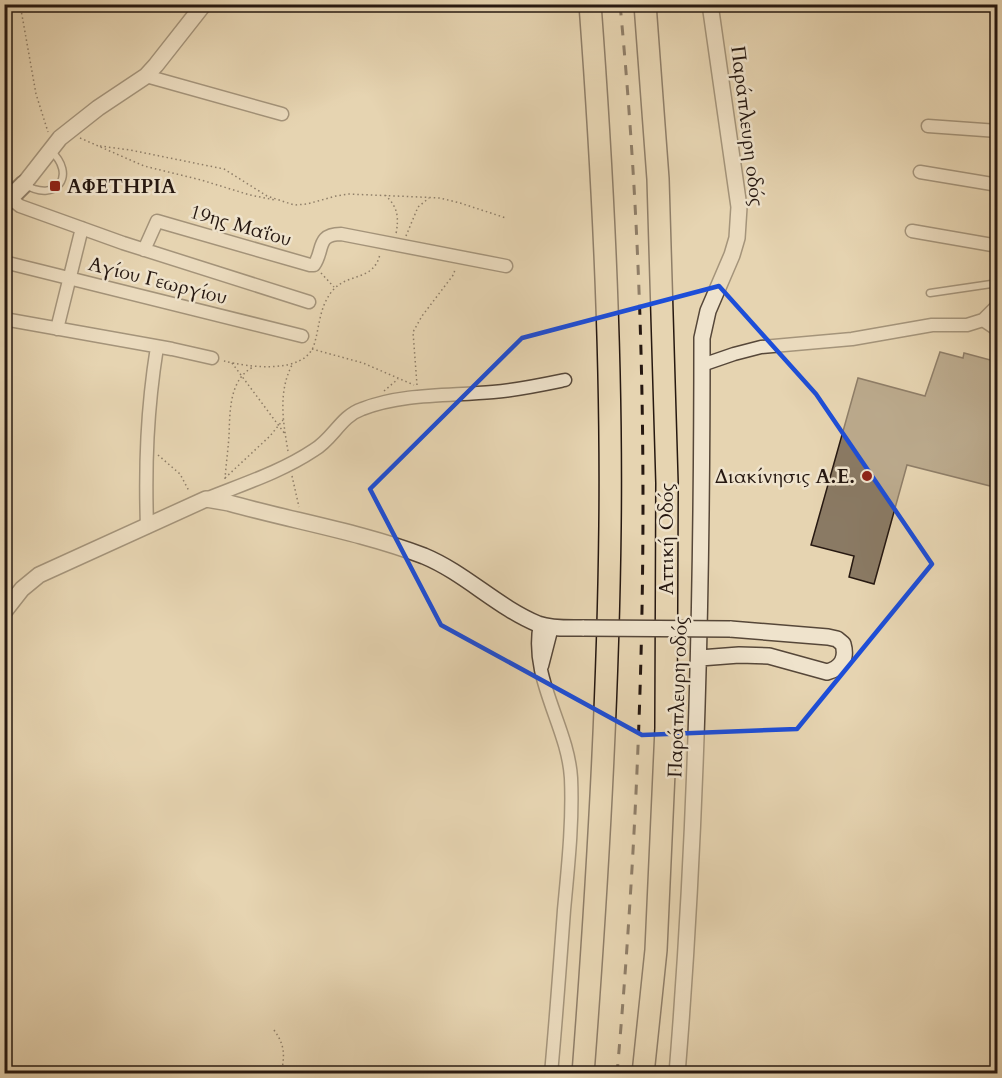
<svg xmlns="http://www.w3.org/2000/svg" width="1002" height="1078" font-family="Cardo,serif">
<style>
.building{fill:#8a7a64;stroke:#261811;stroke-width:1.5}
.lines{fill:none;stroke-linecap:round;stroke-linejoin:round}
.service-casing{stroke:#564739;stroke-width:9}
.minor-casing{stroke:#564739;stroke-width:15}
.tertiary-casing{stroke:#564739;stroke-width:18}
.secondary-casing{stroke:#261811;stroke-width:20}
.motorway-casing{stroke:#261811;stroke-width:24}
.path{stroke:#261811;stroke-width:1.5;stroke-dasharray:1.5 3;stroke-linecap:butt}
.service{stroke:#efe3cc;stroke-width:6}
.minor{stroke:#efe3cc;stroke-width:12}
.tertiary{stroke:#efe3cc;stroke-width:15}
.secondary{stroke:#efe3cc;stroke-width:16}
.motorway{stroke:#e6d4b1;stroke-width:21}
.rail{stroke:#261811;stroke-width:3;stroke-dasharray:10 10;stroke-linecap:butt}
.tertiary-bridge-casing{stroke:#564739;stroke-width:18;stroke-linecap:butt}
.tertiary-bridge{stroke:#efe3cc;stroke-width:15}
.marked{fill:none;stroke:#1d4ed8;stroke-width:4.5;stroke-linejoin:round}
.poi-dot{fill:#8f2418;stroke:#efe3cc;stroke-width:2}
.labels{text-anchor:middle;stroke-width:5;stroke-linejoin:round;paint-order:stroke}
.street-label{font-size:20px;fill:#261811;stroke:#efe3cc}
.poi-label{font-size:20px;font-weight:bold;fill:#261811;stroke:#efe3cc;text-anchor:start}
</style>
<rect width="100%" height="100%" fill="#e6d4b1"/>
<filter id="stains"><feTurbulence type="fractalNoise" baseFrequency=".00333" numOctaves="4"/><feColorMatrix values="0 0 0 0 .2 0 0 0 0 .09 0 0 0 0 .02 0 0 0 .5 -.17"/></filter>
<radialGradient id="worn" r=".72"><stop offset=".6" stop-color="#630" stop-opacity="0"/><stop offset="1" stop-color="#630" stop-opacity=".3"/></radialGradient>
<path class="building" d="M 940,352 L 963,358 L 964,353 L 998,362 L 998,488 L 907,465 L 874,584 L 849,577 L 854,556 L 811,545 L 858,378 L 925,396 Z"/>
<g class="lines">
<defs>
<path id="service" d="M 24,184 C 56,204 78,175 50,150
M 930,293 L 998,283"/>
<path id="minor" d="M 146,76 L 282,114
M 928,126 L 998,131
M 920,172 L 998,185
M 11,199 L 20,206 L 123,243 L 309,302
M 912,231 L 998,246
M 144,250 L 157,221 L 310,265 L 314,265 C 324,251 316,234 341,234 L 506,266
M 4,262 L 302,336
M 4,319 L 172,349 L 212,358
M 983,320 L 998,330
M 57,329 L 82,228
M 702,365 L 734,354 L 761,347 L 852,339 L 932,325 L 967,325 L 983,320 L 998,305
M 206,499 C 243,484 281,472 314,450 C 333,439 341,416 362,409 C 403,393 450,396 493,392 C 518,390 541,385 565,380
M 147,527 C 145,464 147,410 157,347
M 540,624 C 529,678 568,726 571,778 C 573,822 568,867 564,910 C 560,965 556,1019 551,1074
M 542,666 L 552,627"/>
<path id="tertiary" d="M 24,184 L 60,138 L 98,108 L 146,76 L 156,65 L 204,4
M 4,612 L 22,589 L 39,575 L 206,499 L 229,503 C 293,521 361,532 424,556 C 465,573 497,607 538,624 C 552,629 569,628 584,628
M 700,658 L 739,655 L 769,656 L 827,672 C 842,668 847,658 843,644 L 837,639 L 828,637 L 730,629
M 677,1074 C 697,829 702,584 702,338 L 708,311 L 732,255 L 737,238 L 739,207 L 710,4"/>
<path id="secondary" d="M 4,204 L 24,184"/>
<path id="motorway" d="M 583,1074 C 597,891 608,709 610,526 C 612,352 603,178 590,4
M 643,1074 L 656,950 L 666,728 L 667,483 L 658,179 L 645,4"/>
</defs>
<use href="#service" class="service-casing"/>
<use href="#minor" class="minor-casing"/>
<use href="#tertiary" class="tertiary-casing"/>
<use href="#secondary" class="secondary-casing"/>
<use href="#motorway" class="motorway-casing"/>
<path class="path" d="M 20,4 L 36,94 L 48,132
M 80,138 L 144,166 L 201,180 L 250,195 L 275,200
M 100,146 L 130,150 L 224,169 L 267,196 L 294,205 L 307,204 L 336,196 L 348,194 L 419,197 L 440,198 L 460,203 L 506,218
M 385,195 C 398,207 399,217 396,234
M 406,236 L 418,207 L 429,198
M 321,273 L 334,287
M 312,349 L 363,363 L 414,385
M 224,361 C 247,367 304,375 314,345 C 320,326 319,305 334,289 C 349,273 374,281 380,254
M 232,363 L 285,434
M 417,385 L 413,332 L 422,316 L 454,274 L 455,268
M 384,391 L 398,379
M 288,451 C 283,422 278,392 292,365
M 158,455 L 180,474 L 189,491
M 292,476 L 299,507
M 225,478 L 270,436 L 283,420
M 225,479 C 226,465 228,450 229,436 C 230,411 229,380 253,367
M 274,1030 C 285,1045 285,1055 281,1074"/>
<use href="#service" class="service"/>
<use href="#minor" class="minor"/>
<use href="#tertiary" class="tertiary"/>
<use href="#secondary" class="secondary"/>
<use href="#motorway" class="motorway"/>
<path class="rail" d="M 617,1074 C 648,718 654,360 620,4"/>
<defs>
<path id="tertiary-bridge" d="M 584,628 L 730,629"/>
</defs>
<use href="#tertiary-bridge" class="tertiary-bridge-casing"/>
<use href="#tertiary-bridge" class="tertiary-bridge"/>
</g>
<path d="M0 0H1002V1078H0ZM 719,286 L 816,394 L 932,564 L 797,729 L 642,735 L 441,625 L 370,489 L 522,338 Z" fill="#e6d4b1" fill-opacity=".55" fill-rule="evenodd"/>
<path class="marked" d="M 719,286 L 816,394 L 932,564 L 797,729 L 642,735 L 441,625 L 370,489 L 522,338 Z"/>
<g class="poi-dot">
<rect x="49" y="180" width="12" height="12" rx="3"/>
<circle cx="867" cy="476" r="6"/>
</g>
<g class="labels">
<g class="street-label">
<text transform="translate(748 126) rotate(83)" y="7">Παράπλευρη οδός</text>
<text transform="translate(241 225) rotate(16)" y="7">19ης Μαΐου</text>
<text transform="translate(158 280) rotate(14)" y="7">Αγίου Γεωργίου</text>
<text transform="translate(666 539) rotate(-90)" y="7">Αττική Οδός</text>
<text transform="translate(677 697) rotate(-88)" y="7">Παράπλευρη οδός</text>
</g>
<g class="poi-label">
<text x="67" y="193">ΑΦΕΤΗΡΙΑ</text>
<text x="855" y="483" text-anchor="end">Διακίνησις Α.Ε.</text>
</g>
</g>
<rect width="1002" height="1078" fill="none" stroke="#e6d4b1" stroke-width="24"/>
<rect x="6" y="6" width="990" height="1066" fill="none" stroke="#261811" stroke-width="3"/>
<rect x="12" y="12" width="978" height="1054" fill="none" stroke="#261811" stroke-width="1.5"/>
<rect width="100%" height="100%" filter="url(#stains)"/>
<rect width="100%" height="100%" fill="url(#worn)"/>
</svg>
